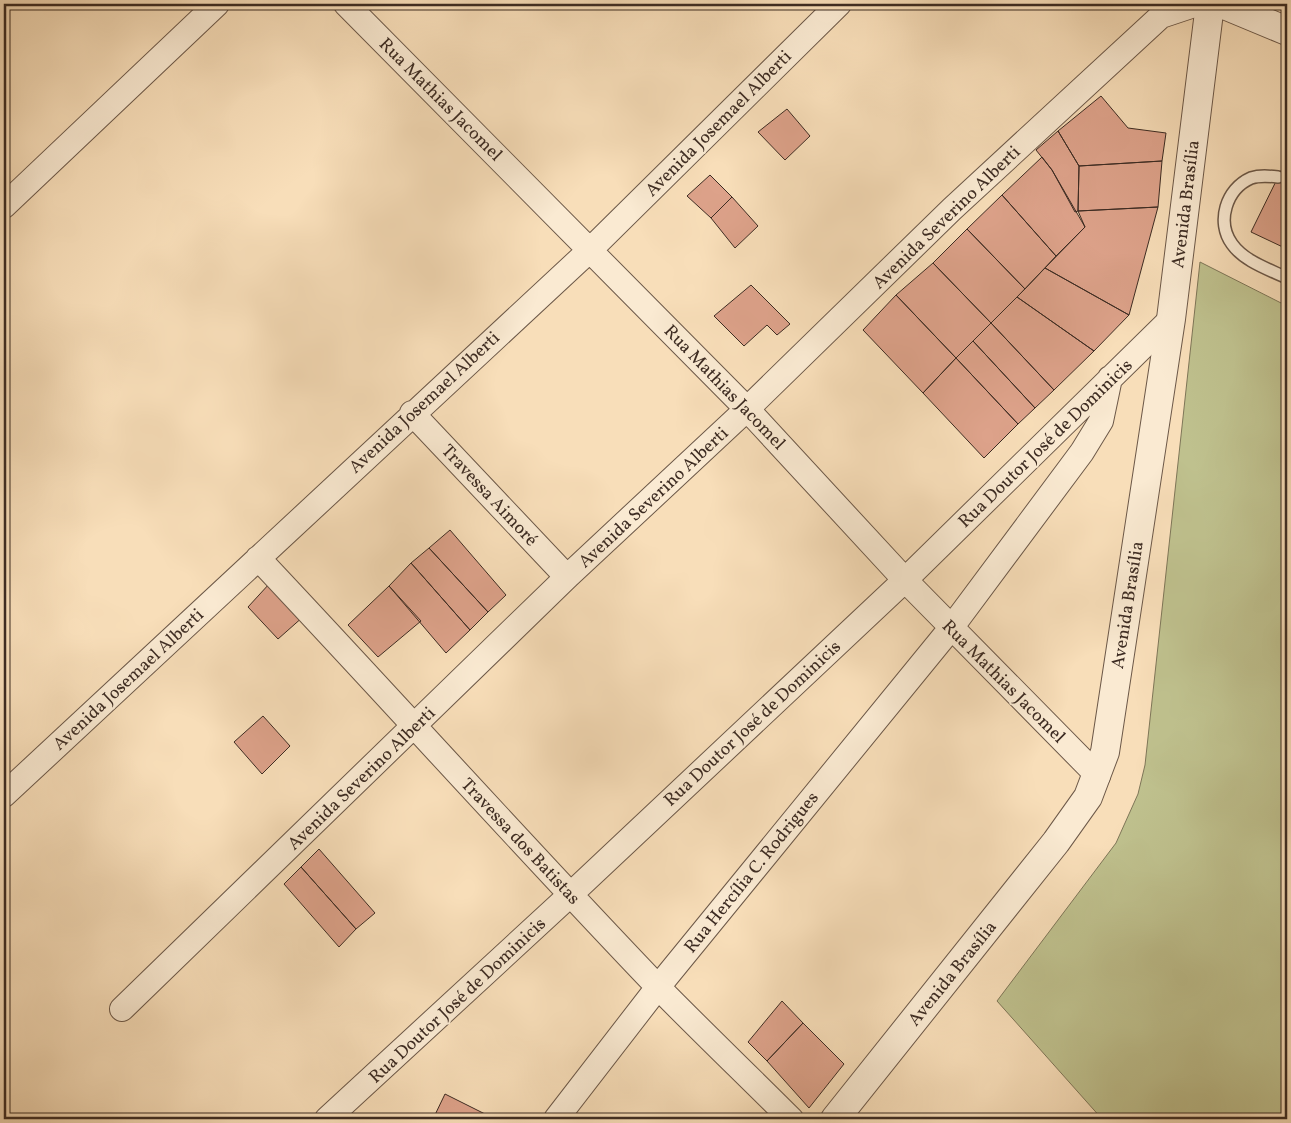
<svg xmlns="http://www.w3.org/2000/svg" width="1291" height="1123" font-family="Vollkorn,serif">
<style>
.green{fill:#bfc18e;stroke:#7e7658}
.building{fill:#dda28a;stroke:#3d2c23}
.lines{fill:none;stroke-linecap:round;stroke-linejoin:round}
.service-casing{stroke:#6c5848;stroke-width:14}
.minor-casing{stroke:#6c5848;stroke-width:26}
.tertiary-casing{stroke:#6c5848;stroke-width:30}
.service{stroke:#faead2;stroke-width:11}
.minor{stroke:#faead2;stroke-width:24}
.tertiary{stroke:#faead2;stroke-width:28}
.labels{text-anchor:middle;stroke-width:4;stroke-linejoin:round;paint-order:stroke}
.street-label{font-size:18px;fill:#3d2c23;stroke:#faead2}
</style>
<rect width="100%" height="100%" fill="#f8deb9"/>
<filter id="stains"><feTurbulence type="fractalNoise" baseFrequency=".004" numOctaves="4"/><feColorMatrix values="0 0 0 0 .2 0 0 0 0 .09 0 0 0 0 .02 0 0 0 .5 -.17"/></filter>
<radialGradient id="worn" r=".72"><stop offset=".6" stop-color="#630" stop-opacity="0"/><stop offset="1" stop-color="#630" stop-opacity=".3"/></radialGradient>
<path class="green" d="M 1200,262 L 1287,306 L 1287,1119 L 1102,1119 L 997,1001 L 1116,843 L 1138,794 L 1145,765 Z"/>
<path class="building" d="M 1101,96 L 1128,128 L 1166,133 L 1162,161 L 1079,166 L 1058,131 Z
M 787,109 L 810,136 L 785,160 L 758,132 Z
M 1058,131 L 1079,166 L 1078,211 L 1075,212 L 1052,170 L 1036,150 Z
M 1042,157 L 1052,170 L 1085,227 L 1056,256 L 1002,195 Z
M 1162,161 L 1158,207 L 1078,211 L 1079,166 Z
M 1284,165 L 1287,167 L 1287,249 L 1251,232 Z
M 710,175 L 732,197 L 711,218 L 687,196 Z
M 1002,195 L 1056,256 L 1025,289 L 967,229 Z
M 732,197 L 758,226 L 735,248 L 711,218 Z
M 1158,207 L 1129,315 L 1045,268 L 1085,227 L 1078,211 Z
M 967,229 L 1025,289 L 991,323 L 933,263 Z
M 933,263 L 991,323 L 956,358 L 896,295 Z
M 1045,268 L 1129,315 L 1094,351 L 1017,297 Z
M 751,285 L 790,324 L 777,335 L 767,325 L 744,346 L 714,316 Z
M 896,295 L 956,358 L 923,393 L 863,330 Z
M 1017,297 L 1094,351 L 1054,390 L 991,323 Z
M 991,323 L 1054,390 L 1035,408 L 973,341 Z
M 973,341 L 1035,408 L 1018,424 L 956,358 Z
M 956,358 L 1018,424 L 984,458 L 923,393 Z
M 450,530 L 506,595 L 488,612 L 429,548 Z
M 429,548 L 488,612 L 470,630 L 411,563 Z
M 411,563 L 470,630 L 446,653 L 389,586 Z
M 270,583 L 304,616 L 278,639 L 248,607 Z
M 389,586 L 421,621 L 378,657 L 348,625 Z
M 263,716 L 290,746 L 262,774 L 234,742 Z
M 319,849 L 375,913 L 356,929 L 301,867 Z
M 301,867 L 356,929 L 339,947 L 284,884 Z
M 782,1001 L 803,1023 L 767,1061 L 748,1042 Z
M 803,1023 L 844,1064 L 809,1108 L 767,1061 Z
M 445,1094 L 485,1114 L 482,1119 L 433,1119 Z"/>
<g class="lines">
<defs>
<path id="service" d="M 1278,177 C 1269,176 1260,175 1251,178 C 1226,189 1216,222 1232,244 C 1244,261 1268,269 1287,278"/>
<path id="minor" d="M 346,4 L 747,409 L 905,580 L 1098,776
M 4,206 L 217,4
M 412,413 L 567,577
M 258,558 C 391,699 521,844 656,985 C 700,1030 746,1074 791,1119
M 4,795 L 591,249 L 839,4
M 122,1009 L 567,577 L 747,409 L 952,209 L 1161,16 L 1197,4
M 327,1119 L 570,895 L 905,580 L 1171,319
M 556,1119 L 658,987 L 951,628 L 1082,452 L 1101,421 L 1110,378"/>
<path id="tertiary" d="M 1222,4 L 1287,31
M 835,1119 L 1056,842 L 1088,797 L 1105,752 L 1171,319 L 1210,4"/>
</defs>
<use href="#service" class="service-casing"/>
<use href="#minor" class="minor-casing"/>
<use href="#tertiary" class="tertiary-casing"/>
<use href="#service" class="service"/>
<use href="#minor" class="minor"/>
<use href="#tertiary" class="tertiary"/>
</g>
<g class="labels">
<g class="street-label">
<text transform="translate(441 99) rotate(45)" y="6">Rua Mathias Jacomel</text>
<text transform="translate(718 123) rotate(-45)" y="6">Avenida Josemael Alberti</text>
<text transform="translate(1185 204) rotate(-83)" y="6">Avenida Brasília</text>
<text transform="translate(946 217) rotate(-44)" y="6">Avenida Severino Alberti</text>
<text transform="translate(725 387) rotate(46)" y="6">Rua Mathias Jacomel</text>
<text transform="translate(424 402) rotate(-43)" y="6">Avenida Josemael Alberti</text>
<text transform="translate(1045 443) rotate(-44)" y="6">Rua Doutor José de Dominicis</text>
<text transform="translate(490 495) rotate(47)" y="6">Travessa Aimoré</text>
<text transform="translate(653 497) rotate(-43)" y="6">Avenida Severino Alberti</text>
<text transform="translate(1127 605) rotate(-81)" y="6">Avenida Brasília</text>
<text transform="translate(128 679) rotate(-43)" y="6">Avenida Josemael Alberti</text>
<text transform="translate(1004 681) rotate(45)" y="6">Rua Mathias Jacomel</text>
<text transform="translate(752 723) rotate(-43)" y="6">Rua Doutor José de Dominicis</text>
<text transform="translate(361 778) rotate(-44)" y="6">Avenida Severino Alberti</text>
<text transform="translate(521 841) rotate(47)" y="6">Travessa dos Batistas</text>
<text transform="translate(751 872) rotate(-51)" y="6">Rua Hercília C. Rodrigues</text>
<text transform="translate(952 973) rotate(-51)" y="6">Avenida Brasília</text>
<text transform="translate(457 1000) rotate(-43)" y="6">Rua Doutor José de Dominicis</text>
</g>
</g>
<rect width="1291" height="1123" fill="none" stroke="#f8deb9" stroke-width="20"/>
<rect x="5" y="5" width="1281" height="1113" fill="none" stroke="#3d2c23" stroke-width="2.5"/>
<rect x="10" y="10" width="1271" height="1103" fill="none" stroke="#3d2c23"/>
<rect width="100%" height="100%" filter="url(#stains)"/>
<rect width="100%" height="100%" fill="url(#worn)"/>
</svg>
